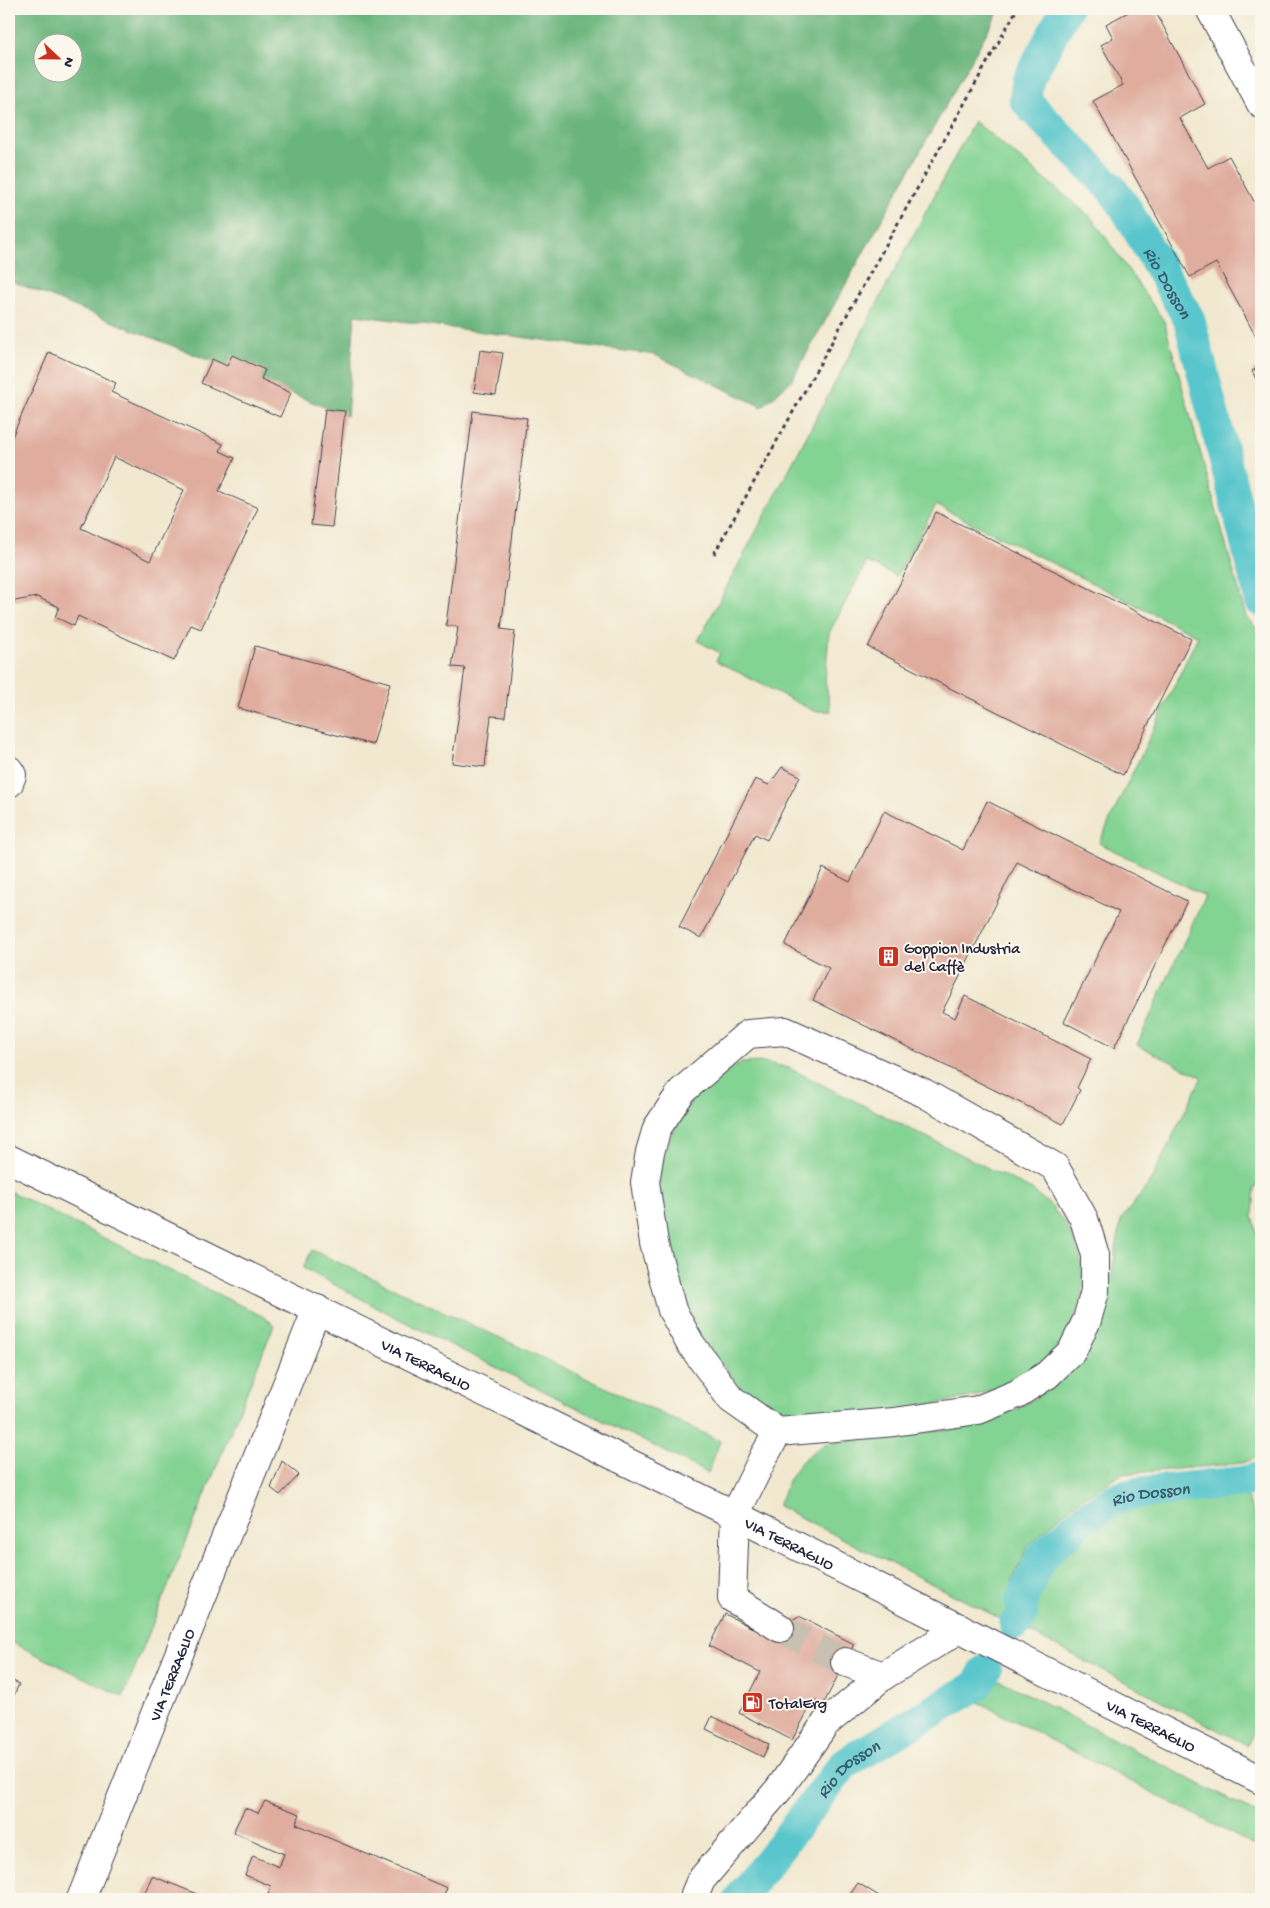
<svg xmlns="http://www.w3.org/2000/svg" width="1270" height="1908" font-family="'Gochi Hand',sans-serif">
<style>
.green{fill:#83d393;stroke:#527a67}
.forest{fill:#6ab57d;stroke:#466c5c;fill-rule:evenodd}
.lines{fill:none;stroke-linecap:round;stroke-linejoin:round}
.canal{stroke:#58c6cc;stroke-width:32}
.building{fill:#dfac9d;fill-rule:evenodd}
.minor-tunnel{stroke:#c8c0b1;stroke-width:28;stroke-dasharray:28 14;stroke-linecap:butt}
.minor-casing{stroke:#414051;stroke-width:30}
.major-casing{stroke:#414051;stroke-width:30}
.path{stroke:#414051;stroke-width:3;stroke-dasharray:4 4;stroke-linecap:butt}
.minor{stroke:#fff;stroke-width:28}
.major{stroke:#fff;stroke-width:28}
.labels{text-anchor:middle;stroke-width:4;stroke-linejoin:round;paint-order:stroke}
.poi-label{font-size:16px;fill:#22223b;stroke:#fbf7ec;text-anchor:start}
.street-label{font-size:16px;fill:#22223b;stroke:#fbf7ec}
.water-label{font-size:18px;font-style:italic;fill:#355b6e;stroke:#fbf7ec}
</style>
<rect width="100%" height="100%" fill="#fbf7ec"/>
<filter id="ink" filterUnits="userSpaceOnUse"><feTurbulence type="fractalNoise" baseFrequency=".02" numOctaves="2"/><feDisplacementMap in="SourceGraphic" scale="10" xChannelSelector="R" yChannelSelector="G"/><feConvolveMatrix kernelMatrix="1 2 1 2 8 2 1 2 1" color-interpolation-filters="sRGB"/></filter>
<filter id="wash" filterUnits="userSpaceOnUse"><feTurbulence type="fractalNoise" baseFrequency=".0096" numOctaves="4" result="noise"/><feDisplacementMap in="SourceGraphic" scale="20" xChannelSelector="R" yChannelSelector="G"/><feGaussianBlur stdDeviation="1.12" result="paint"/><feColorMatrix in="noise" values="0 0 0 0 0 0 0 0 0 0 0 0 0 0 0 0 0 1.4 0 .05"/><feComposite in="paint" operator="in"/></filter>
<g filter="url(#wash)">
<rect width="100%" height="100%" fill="#f1e8cf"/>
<path class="green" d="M 974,121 L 1092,218 L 1164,321 L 1246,617 L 1261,632 L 1261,1175 L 1255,1189 L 1253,1216 L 1261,1251 L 1261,1456 L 1242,1463 L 1122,1474 L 1072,1505 L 1028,1546 L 1012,1581 L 1018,1586 L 1007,1622 L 778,1506 C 791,1474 794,1463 825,1444 L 964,1428 L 999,1417 L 1024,1405 L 1056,1385 L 1083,1359 L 1100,1325 L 1109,1291 L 1121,1220 L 1150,1182 L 1202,1077 L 1137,1045 L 1205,896 L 1099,843 L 1198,636 L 936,505 L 897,576 L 867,562 L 829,633 L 825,680 L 831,711 L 814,711 L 716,661 L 720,653 L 698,641 Z
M 763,1062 L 789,1068 L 1032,1190 L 1050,1205 L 1067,1225 L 1080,1255 L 1084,1287 L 1077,1314 L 1061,1344 L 1038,1366 L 1011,1383 L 975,1396 L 895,1412 L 798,1414 L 777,1411 L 759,1403 L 739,1386 L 700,1336 L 685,1303 L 667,1243 L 659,1180 L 664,1154 L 673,1131 L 694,1097 L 721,1075 L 741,1063 Z
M 9,1191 L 264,1317 L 274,1325 L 123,1697 L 9,1641 Z
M 312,1250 L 720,1441 L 708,1473 L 403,1321 L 303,1268 Z
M 1246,1496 L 1261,1529 L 1261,1722 L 1247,1745 L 1027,1631 L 1034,1617 L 1036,1598 L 1051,1563 L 1085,1533 L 1110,1515 L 1150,1502 Z
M 1000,1680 L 1261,1816 L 1261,1849 L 976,1701 Z"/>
<path class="forest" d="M 9,9 L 1000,9 L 792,380 L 762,407 L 655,355 L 355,315 L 347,416 L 9,280 ZM 42,42 L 72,42 L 72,72 L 42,72 Z"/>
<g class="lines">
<g class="canal">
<path id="s1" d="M 1066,9 L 1028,80 L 1025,99 L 1034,110 L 1112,189 L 1125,207 L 1189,319 L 1261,601"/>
<path id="s2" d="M 1015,1624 L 1022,1615 L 1021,1601 L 1042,1556 L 1083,1519 L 1115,1499 L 1137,1493 L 1243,1482 L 1261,1477"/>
<path id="s3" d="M 739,1899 L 845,1763 L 976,1686 L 986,1670"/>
</g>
</g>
<g id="blocks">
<path class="building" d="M 1134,9 L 1154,9 L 1205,104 L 1180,118 L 1208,168 L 1229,156 L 1261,214 L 1261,346 L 1216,263 L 1190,277 L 1093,101 L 1123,85 L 1101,45 L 1113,38 L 1106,24 Z
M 480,350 L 503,353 L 496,395 L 474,392 Z
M 49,352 L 116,383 L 111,392 L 223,444 L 220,451 L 235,458 L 219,491 L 258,508 L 201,629 L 191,625 L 174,661 L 78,616 L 74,626 L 55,617 L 59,607 L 37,597 L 9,602 L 9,444 ZM 114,457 L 184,490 L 150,561 L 81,528 Z
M 232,355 L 265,370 L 261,379 L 291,393 L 280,417 L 201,383 L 212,359 L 227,366 Z
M 1261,366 L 1261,389 L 1252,371 Z
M 325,409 L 345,411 L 332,527 L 311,525 Z
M 473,411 L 527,418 L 501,629 L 515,631 L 505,717 L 491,716 L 485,767 L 452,763 L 465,668 L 452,667 L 458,627 L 446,625 Z
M 936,512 L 1191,639 L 1123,775 L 868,647 Z
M 255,646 L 390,683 L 373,745 L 238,708 Z
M 782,767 L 800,776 L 767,840 L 755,834 L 701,938 L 679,927 L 755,779 L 769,785 Z
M 987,801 L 1187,901 L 1114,1048 L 1064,1022 L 1119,912 L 1017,862 L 942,1012 L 955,1018 L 965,996 L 1091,1059 L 1077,1088 L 1080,1090 L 1063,1124 L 813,1000 L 829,968 L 785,945 L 823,868 L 850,882 L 884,811 L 963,850 Z
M 282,1461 L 299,1475 L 280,1495 L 271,1488 Z
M 725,1614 L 766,1635 L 799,1616 L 854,1644 L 823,1705 L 814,1700 L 792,1740 L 739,1713 L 760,1672 L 709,1646 Z
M 9,1679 L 19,1684 L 9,1706 Z
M 712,1716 L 769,1744 L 763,1757 L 706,1729 Z
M 265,1801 L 300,1814 L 296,1824 L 447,1888 L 442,1899 L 281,1899 L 268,1894 L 271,1886 L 245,1875 L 253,1856 L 279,1867 L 284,1854 L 233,1832 L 245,1808 L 258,1813 Z
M 152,1876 L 210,1899 L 142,1899 Z
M 858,1883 L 884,1899 L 847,1899 Z"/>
</g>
</g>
<g filter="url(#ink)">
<use href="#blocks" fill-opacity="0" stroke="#414051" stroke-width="1"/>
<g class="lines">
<path class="minor-tunnel" d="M 780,1628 L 845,1662"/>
<defs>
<g id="minor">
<path d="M 1210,9 L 1261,104"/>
<path d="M 9,770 L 12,775 L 9,783"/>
<path d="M 785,1031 L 924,1093 L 1055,1167 L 1084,1219 L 1095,1255 L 1095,1291 L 1087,1320 L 1072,1351 L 1047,1375 L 1017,1394 L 978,1410 L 894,1422 L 778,1432 L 731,1399 L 690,1343 L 672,1310 L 654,1243 L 645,1182 L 650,1152 L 657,1128 L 682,1091 L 748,1034 Z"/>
<path d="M 778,1432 L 764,1456 L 735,1515 L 732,1598 L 780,1628"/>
<path d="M 845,1662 L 883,1676 L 961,1628"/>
<path id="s4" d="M 81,1899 L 317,1309"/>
<path d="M 697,1899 L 695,1894 L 701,1880 L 779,1789 L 825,1724 L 883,1676"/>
</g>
<g id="major">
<path id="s5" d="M 9,1159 L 735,1515 L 1261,1780"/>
</g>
</defs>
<use href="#minor" class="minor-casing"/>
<use href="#major" class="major-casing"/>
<path class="path" d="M 714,554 L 1017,9"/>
<use href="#minor" class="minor"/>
<use href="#major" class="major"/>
</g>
</g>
<defs>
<symbol id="building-square" viewBox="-11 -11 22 22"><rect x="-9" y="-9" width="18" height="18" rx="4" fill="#c8321e" stroke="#fbf7ec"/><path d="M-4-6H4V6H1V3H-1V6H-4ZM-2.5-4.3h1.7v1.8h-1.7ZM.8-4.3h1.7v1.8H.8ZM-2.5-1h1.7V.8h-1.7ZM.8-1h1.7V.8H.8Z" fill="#fff"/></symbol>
<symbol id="fuel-square" viewBox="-11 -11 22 22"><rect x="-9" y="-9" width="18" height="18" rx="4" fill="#c8321e" stroke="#fbf7ec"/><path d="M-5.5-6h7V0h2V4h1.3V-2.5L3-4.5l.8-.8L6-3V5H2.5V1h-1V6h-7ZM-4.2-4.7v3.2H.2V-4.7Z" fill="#fff"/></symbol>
</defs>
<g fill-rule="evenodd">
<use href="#building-square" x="876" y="944" width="25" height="25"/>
<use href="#fuel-square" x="740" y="1690" width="25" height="25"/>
</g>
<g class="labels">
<g class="poi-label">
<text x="904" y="953">Goppion Industria<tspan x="904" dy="18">del Caffè</tspan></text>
<text x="769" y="1708">TotalErg</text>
</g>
<g class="street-label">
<text dy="6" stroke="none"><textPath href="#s5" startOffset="465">VIA TERRAGLIO</textPath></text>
<text dy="6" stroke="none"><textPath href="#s5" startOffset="870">VIA TERRAGLIO</textPath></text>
<text dy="6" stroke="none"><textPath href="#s4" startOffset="242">VIA TERRAGLIO</textPath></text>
<text dy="6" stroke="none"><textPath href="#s5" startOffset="1275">VIA TERRAGLIO</textPath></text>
</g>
<g class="water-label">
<text dy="6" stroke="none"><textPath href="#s1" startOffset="334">Rio Dosson</textPath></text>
<text dy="6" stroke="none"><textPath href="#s2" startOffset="204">Rio Dosson</textPath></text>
<text dy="6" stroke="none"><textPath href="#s3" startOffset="171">Rio Dosson</textPath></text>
</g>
</g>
<rect width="1270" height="1908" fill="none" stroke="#fbf7ec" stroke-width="30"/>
<g transform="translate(58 58) rotate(112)"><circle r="24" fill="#fbf7ec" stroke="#a4a2a5"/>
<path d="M0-4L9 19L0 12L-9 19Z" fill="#c8321e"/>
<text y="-8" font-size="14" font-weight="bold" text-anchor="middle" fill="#22223b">N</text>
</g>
</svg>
